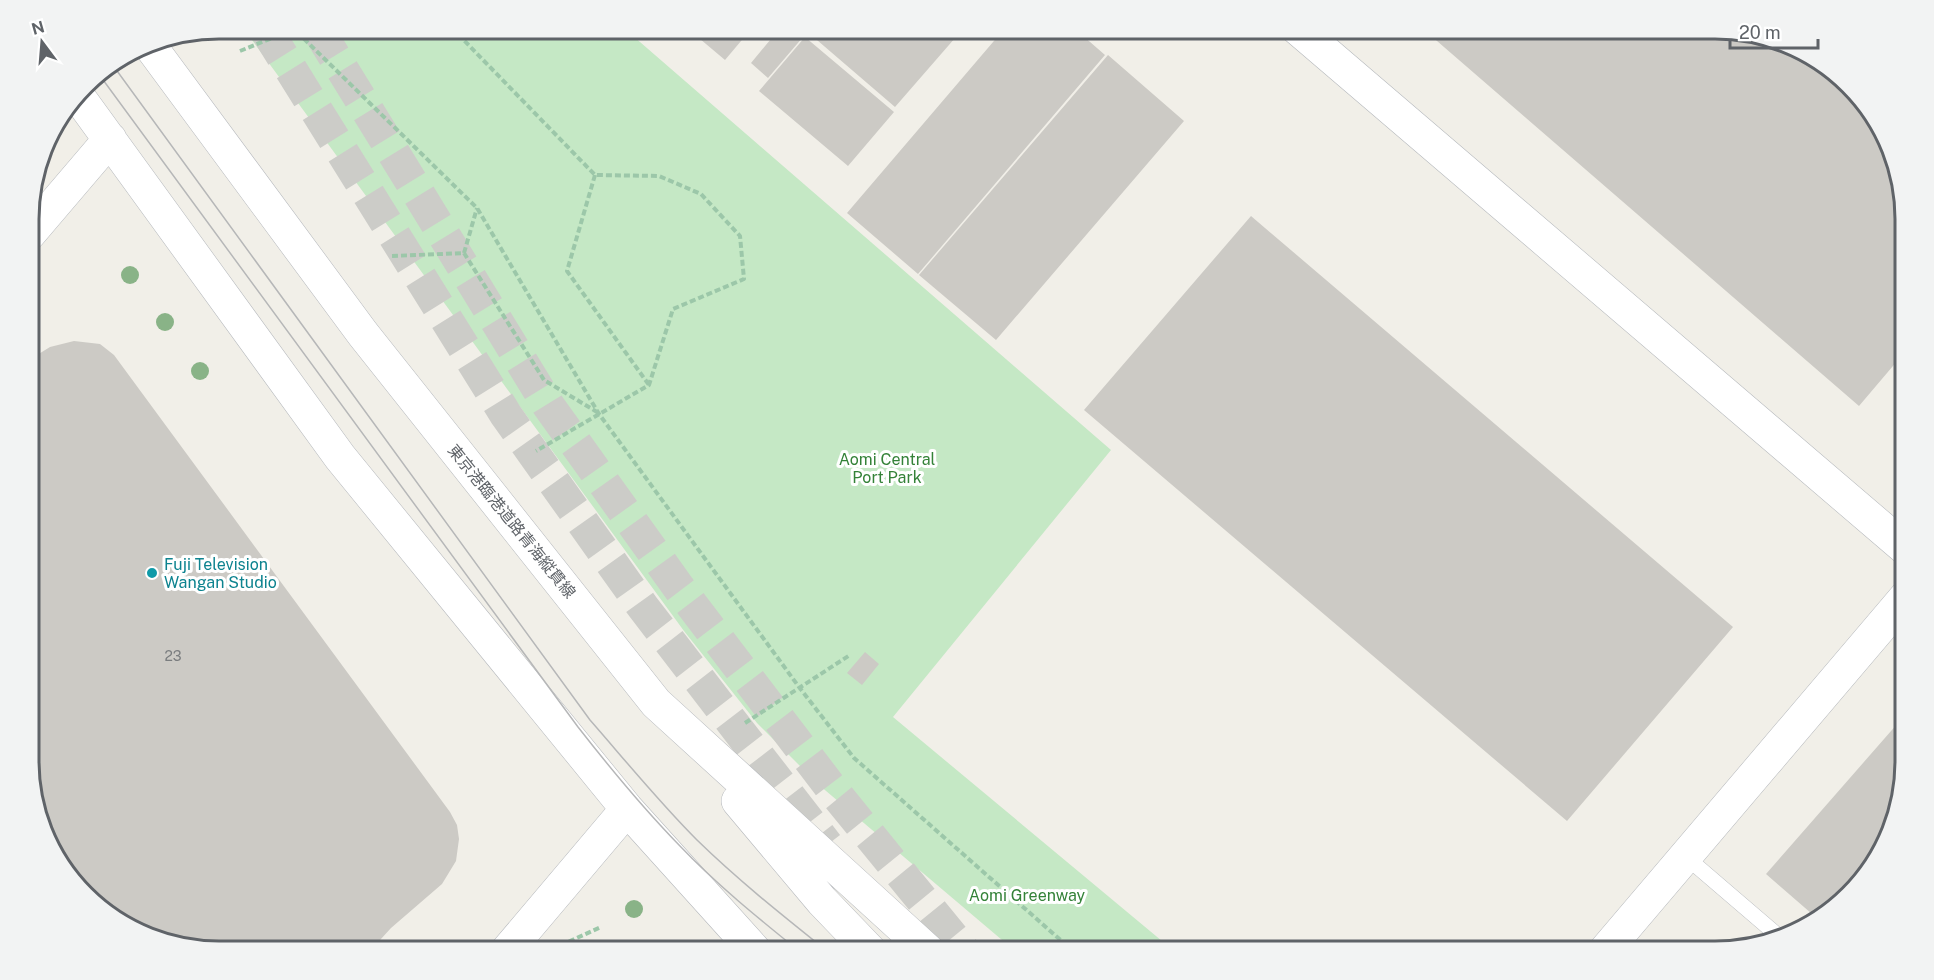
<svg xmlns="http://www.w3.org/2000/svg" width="1934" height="980" font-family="'Public Sans','Noto Sans JP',sans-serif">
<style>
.green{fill:#c5e8c5}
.building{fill:#cccac5}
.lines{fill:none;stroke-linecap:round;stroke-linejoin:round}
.tertiary-tunnel{stroke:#ccccc8;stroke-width:33;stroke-dasharray:33 16;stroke-linecap:butt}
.service-casing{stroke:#b5b8bc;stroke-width:16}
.tertiary-casing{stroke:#b5b8bc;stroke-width:34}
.path{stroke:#9cc7a9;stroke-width:4;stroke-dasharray:6 3;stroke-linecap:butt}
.service{stroke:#fff;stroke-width:15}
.tertiary{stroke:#fff;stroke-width:33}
.tram{stroke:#b6b7b8;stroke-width:1.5}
.tree{fill:#89b387}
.culture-dot{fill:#0f9aa8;stroke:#fff;stroke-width:2}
.labels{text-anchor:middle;stroke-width:6;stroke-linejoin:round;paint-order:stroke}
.number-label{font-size:14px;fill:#7a7d7f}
.park-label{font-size:16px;fill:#348238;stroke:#fff}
.street-label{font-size:16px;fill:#5f6368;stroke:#fff}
.culture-label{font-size:16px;fill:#0d838f;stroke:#fff;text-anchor:start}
.rim{fill:none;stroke:#5f6368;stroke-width:3}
</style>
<rect width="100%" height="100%" fill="#f1efe8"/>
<path class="green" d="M 244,29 L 625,29 L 1111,450 L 893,717 L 1174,951 L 1015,951 L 819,785 L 757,723 L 684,631 Z"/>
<path class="building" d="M 687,28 L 752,28 L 725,60 Z
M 780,28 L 793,28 L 803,37 L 768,78 L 751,63 Z
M 803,28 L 960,28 L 962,30 L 895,107 Z
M 1005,28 L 1074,28 L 1105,55 L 918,274 L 847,213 Z
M 1422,28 L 1715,28 L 1798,48 L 1869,109 L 1904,195 L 1904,353 L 1859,406 Z
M 805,37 L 894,112 L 848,166 L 759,91 Z
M 1108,55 L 1184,121 L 996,340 L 919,275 Z
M 1251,216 L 1733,627 L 1567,821 L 1084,410 Z
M 74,341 L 100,344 L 114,355 L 450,812 L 457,825 L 459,839 L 456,861 L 442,884 L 391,928 L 370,951 L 219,952 L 135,932 L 68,877 L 30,786 L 29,360 L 50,347 Z
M 865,652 L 879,664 L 862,685 L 847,673 Z
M 1905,715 L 1905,761 L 1886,845 L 1819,920 L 1766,874 Z"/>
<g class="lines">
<path class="tertiary-tunnel" d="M 265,28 L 506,415 L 643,607 L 827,845
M 317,28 L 548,405 L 679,588 L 835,793 L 964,951"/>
<defs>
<path id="service" d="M 1685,856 L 1776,934"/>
<path id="tertiary" d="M 1297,28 L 1905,548
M 148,43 L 363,334 L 656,703 L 928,951
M 78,96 L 340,457 L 627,809 L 755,951
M 29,234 L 110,139
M 738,801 L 822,901 L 870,951
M 507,951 L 627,809
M 1605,951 L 1905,598"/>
</defs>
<use href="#service" class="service-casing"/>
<use href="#tertiary" class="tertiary-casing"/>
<path class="path" d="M 452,28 L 595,175 L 659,176 L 701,194 L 740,236 L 744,279 L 673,309 L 649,385 L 536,451
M 240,51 L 294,29 L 477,208 L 599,414 L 799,687 L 854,758 L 1073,951
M 595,175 L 567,271 L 649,385
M 464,253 L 477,208
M 392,256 L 464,253 L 544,380 L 597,412
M 745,723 L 850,655
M 554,951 L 559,946 L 601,927"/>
<use href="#service" class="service"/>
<use href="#tertiary" class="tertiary"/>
<path class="tram" d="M 112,64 L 590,720 C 625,760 659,802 697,840 C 738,880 782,915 827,951
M 98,73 L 578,727 C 610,768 643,808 679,845 C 716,884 758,918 799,951"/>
</g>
<g class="tree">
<circle cx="130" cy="275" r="9"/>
<circle cx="165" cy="322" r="9"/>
<circle cx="200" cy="371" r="9"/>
<circle cx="634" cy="909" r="9"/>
</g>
<circle class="culture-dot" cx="152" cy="573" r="6"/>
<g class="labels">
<g class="number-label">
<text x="173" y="661">23</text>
</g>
<g class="park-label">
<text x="887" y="465">Aomi Central<tspan x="887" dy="18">Port Park</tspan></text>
<text x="1027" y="901">Aomi Greenway</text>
</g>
<g class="street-label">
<text transform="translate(512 521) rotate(51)" y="6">東京港臨港道路青海縦貫線</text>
</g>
<g class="culture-label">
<text x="164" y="570">Fuji Television<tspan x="164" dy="18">Wangan Studio</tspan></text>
</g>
</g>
<path d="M0 0H1934V980H0ZM219 39H1715A180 180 0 0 1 1895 219V761A180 180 0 0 1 1715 941H219A180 180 0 0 1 39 761V219A180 180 0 0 1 219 39Z" fill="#f2f3f3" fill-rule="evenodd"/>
<path class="rim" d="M219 39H1715A180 180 0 0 1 1895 219V761A180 180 0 0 1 1715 941H219A180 180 0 0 1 39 761V219A180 180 0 0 1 219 39Z"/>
<g transform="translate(42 42) rotate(344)" stroke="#ffffff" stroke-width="4.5" paint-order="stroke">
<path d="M0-4.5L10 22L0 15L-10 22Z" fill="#5f6368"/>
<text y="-9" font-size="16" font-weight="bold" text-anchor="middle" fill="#5f6368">N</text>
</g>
<path d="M1730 39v9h88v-9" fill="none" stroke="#5f6368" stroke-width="3"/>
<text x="1739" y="39" font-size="18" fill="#5f6368" stroke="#ffffff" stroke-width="4.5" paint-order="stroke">20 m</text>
</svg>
